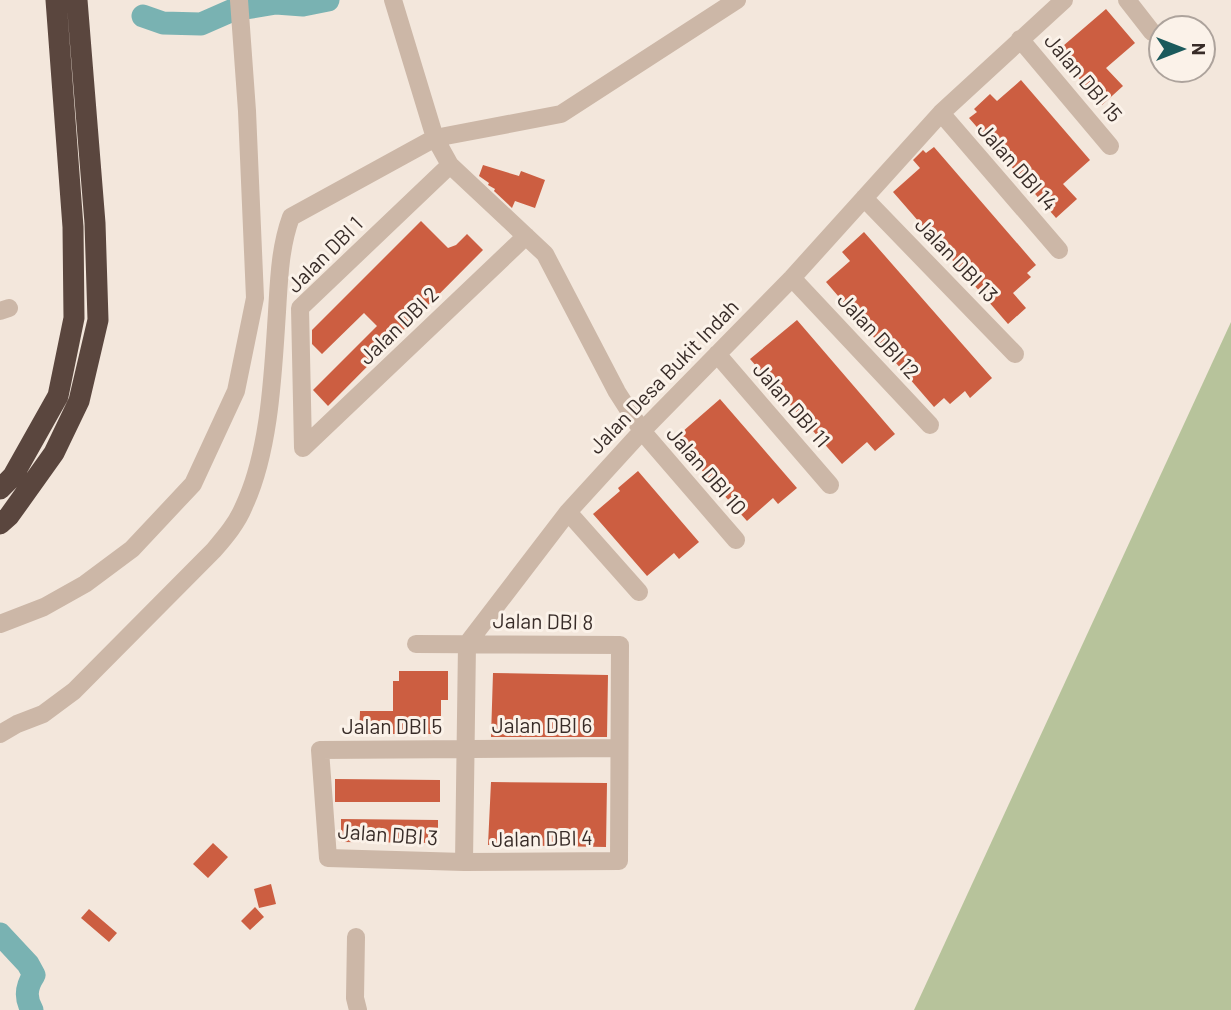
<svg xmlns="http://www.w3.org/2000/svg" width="1231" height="1010" font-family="Barlow,sans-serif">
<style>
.green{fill:#b7c39b}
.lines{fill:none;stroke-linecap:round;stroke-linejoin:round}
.river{stroke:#79b2b2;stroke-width:23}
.building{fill:#cc5e41}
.minor{stroke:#ccb7a7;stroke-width:18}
.highway{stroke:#5a463e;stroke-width:21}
.labels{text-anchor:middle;stroke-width:6;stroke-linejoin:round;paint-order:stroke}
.street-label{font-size:21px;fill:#382c28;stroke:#fbf2e9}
</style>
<rect width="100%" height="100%" fill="#f3e7dc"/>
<path class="green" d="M 1231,322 L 1231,1010 L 914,1010 Z"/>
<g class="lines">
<path class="river" d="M 143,16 L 163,23 L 201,24 L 233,10 L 276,3 L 303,5 L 328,0
M 0,934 L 28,964 L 34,975 C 26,987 25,998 32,1010"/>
</g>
<path class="building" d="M 1106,9 L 1135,43 L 1106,68 L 1123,86 L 1102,105 L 1056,52 Z
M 1021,80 L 1090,160 L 1063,184 L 1077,199 L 1056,218 L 969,118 L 977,112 L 974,109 L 990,94 L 997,101 Z
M 934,147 L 1036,265 L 1027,273 L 1031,277 L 1013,293 L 1026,308 L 1008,324 L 893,192 L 920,168 L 913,160 L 923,150 L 926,153 Z
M 483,165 L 519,176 L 521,171 L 545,180 L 535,208 L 515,201 L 512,208 L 494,191 L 495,189 L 488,185 L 489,183 L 479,176 Z
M 421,221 L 448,248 L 456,245 L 467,234 L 483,250 L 328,406 L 313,390 L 377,326 L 364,313 L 322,354 L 312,344 L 312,330 Z
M 864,232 L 992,378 L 970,398 L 965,391 L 950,404 L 944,398 L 934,407 L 826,282 L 850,261 L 842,252 Z
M 797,320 L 895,434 L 875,451 L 867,442 L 842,464 L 750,359 Z
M 720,399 L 797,488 L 778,504 L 773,498 L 747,521 L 674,439 Z
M 638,471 L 699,542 L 679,559 L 674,553 L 647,576 L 593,514 L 620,491 L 618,488 Z
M 399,671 L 448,671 L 448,700 L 441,700 L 441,734 L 359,734 L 360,711 L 393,711 L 393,681 L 399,681 Z
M 493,673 L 608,675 L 607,737 L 491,737 Z
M 335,779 L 440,780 L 440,802 L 335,802 Z
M 491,782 L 607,783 L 606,847 L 488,845 Z
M 341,819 L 438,820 L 438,843 L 341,842 Z
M 213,843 L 228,857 L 208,878 L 193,864 Z
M 271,884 L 276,904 L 259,908 L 254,889 Z
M 255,907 L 264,917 L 250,930 L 241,921 Z
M 89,909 L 117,933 L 109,942 L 81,918 Z"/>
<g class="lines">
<path class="minor" d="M 393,0 L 435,138 L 450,165 L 545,254 L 617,392 L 642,431 L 736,540
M 1127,0 L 1152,32
M 1020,39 L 1110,146
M 941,113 L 1059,250
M 864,198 L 1015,354
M 792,278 L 930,425
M 0,311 L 9,308
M 717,354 L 830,485
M 303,448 L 300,308 L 450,165
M 303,448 L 526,236
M 568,512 L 639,592
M 0,624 L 44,607 L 85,584 L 132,549 L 193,484 L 236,391 L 255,298 L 247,111 L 239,0
M 416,644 L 620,645 L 619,861 L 464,862 L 328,858 L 320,750 L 619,748
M 0,734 L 17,724 L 43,714 L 74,691 L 214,550 C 226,536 237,523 244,506 C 270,451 273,372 277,312 C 279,279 280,247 291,217 L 435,138 L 561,114 L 737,0
M 464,862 L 467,644 L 568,512 L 642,431 L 792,278 L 941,113 L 1064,0
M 356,937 L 355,998 L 358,1010"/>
<path class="highway" d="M 0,489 L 13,476 L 58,396 L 74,318 L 73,227 L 56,0
M 0,524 L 9,516 L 54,453 L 79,401 L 98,320 L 95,223 L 77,0"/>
</g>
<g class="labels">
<g class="street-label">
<text transform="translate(1083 78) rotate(50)" y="7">Jalan DBI 15</text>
<text transform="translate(1017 167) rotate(49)" y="7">Jalan DBI 14</text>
<text transform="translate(325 255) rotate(-45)" y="7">Jalan DBI 1</text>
<text transform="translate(956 260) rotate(46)" y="7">Jalan DBI 13</text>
<text transform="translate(399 326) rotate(-44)" y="7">Jalan DBI 2</text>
<text transform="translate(878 336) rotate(47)" y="7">Jalan DBI 12</text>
<text transform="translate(664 377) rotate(-46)" y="7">Jalan Desa Bukit Indah</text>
<text transform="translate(791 405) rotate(49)" y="7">Jalan DBI 11</text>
<text transform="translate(706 471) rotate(49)" y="7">Jalan DBI 10</text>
<text transform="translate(543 622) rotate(1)" y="7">Jalan DBI 8</text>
<text x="542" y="733">Jalan DBI 6</text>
<text x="392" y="734">Jalan DBI 5</text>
<text transform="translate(388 835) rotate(4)" y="7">Jalan DBI 3</text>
<text transform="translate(542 839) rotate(-1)" y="7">Jalan DBI 4</text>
</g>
</g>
<g transform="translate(1182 49) rotate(90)"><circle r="33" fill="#fbf2e9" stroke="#ada39c" stroke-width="2"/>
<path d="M0-5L12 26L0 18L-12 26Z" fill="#1b5a5c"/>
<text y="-10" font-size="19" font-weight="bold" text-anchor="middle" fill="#382c28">N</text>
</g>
</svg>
